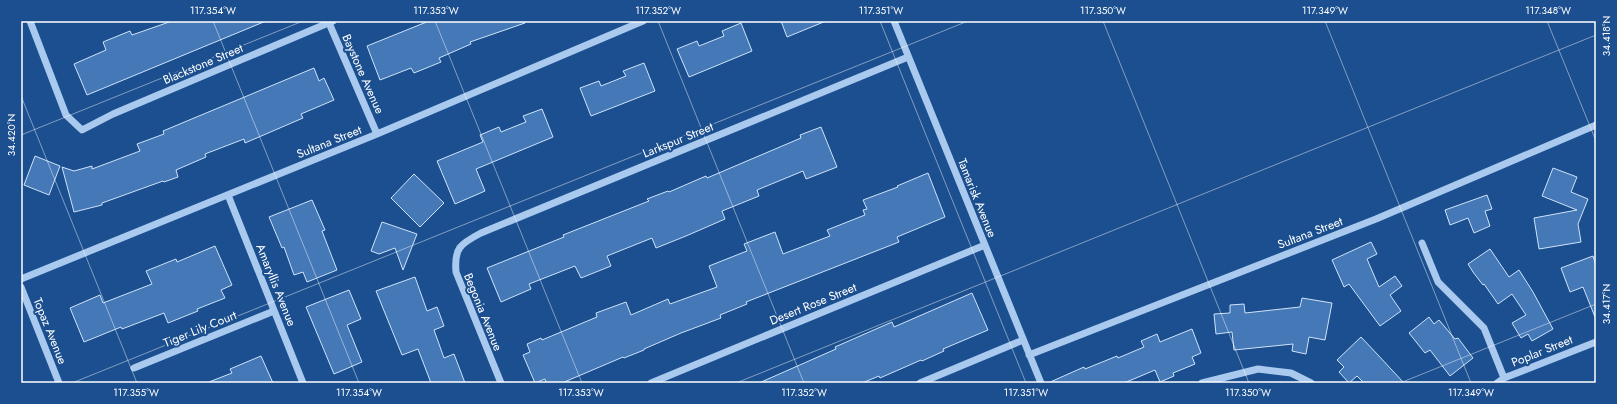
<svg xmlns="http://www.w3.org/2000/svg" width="1617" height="404" font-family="Jost,sans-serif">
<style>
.building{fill:#4478b7;stroke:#cfe3fa}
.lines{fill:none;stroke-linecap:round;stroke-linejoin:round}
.minor{stroke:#a9c9ee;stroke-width:7}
.ticks{fill:none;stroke:#fff;stroke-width:1;stroke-opacity:0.45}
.labels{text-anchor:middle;stroke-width:4;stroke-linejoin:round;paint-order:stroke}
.street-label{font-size:12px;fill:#fff;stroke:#1b4f8f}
.neatline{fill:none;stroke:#fff;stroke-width:1.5}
.ticks-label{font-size:10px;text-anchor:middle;fill:#fff}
</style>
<rect width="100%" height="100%" fill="#1b4f8f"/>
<path class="building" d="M 172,21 L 266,21 L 87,95 L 74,64 L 106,50 L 103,42 L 130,31 L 132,35 Z
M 429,21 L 524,21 L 525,23 L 470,42 L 471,44 L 439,58 L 441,62 L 414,73 L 411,68 L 380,80 L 367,46 Z
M 781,21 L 826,21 L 787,37 Z
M 741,23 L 752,51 L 689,77 L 677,49 L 697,41 L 699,46 L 724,36 L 722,31 Z
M 644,63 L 655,91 L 591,116 L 580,88 L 599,81 L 601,86 L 626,76 L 623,71 Z
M 314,68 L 319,81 L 324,78 L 334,100 L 301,114 L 303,118 L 245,143 L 244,139 L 205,154 L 206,157 L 176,170 L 178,177 L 164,182 L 163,181 L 102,203 L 102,205 L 74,212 L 62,167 L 74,171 L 92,166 L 92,169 L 140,151 L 137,144 L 164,134 L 163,131 Z
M 542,109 L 553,137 L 476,169 L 485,191 L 455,204 L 437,161 L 483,142 L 480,135 L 499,127 L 501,132 L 526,122 L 523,116 Z
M 821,127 L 837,167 L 806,179 L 803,171 L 757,190 L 759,196 L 722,211 L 725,219 L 686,236 L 656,248 L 652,238 L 607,256 L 611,266 L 581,278 L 575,266 L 529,284 L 531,289 L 501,302 L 487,268 L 564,237 L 563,235 L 649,201 L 647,199 L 668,191 L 669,192 L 706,176 L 707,178 L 801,138 L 800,135 Z
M 35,156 L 60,166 L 49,195 L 24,185 Z
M 1553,168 L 1577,177 L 1571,192 L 1588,199 L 1578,224 L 1581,242 L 1539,249 L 1534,218 L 1577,210 L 1542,196 Z
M 928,173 L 945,217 L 897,237 L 899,242 L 746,302 L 747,304 L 720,315 L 721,318 L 681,333 L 644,349 L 644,350 L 624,358 L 623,357 L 562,383 L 546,383 L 545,379 L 535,383 L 523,355 L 530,352 L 527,344 L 541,338 L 542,340 L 597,317 L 596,313 L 626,302 L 631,315 L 668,299 L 670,304 L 717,287 L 709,266 L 747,251 L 744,244 L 775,232 L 783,254 L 830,236 L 827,230 L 865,215 L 863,210 L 867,209 L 863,200 L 898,187 L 897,186 Z
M 414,174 L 444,203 L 420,227 L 391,198 Z
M 1487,195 L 1492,209 L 1485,211 L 1490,226 L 1474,233 L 1468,218 L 1450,225 L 1445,210 Z
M 312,200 L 325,230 L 322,231 L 337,270 L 307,282 L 303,272 L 294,275 L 284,247 L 282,248 L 269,217 Z
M 382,222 L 417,234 L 403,270 L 395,248 L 379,254 L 371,251 Z
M 1371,242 L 1377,254 L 1367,259 L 1379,287 L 1395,276 L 1402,286 L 1390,295 L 1401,311 L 1380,326 L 1349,284 L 1344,287 L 1332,260 Z
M 215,246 L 232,285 L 221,290 L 225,298 L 197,309 L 198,311 L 168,323 L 164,313 L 122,329 L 121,327 L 84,342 L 70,308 L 100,295 L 103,303 L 152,284 L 146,271 L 176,259 L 177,262 Z
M 1490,249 L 1509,277 L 1519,270 L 1533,292 L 1553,329 L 1532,341 L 1528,334 L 1521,338 L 1512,323 L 1526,315 L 1512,294 L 1498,304 L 1484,284 L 1483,285 L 1473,272 L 1468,264 Z
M 1593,256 L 1596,265 L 1596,317 L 1595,317 L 1583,287 L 1570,292 L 1561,268 Z
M 415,277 L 427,311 L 437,307 L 444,326 L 434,330 L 444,358 L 454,354 L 465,383 L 431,383 L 418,349 L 402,355 L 376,291 Z
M 349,290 L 361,319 L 347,325 L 362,362 L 334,374 L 306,307 Z
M 972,293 L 988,330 L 943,349 L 944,351 L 922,361 L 921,360 L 880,378 L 879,376 L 862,383 L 759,383 L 836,349 L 835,347 L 892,322 L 894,327 Z
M 1302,298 L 1332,303 L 1325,340 L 1309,337 L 1306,354 L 1292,351 L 1293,344 L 1234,350 L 1232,332 L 1216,334 L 1214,314 L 1230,313 L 1230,305 L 1244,304 L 1245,313 L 1300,307 Z
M 1429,317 L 1434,324 L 1439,320 L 1455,339 L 1458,338 L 1473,358 L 1450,376 L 1430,350 L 1425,353 L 1409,333 Z
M 1192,329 L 1201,353 L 1192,357 L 1195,364 L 1173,373 L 1174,376 L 1160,382 L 1155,370 L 1124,383 L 1048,383 L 1084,367 L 1085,369 L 1117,356 L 1118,358 L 1144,347 L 1141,341 L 1157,334 L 1160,342 Z
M 1361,337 L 1378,355 L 1404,383 L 1364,383 L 1357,376 L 1349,383 L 1339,372 L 1344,367 L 1337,360 Z
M 261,356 L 273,383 L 209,383 L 209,382 L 232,373 L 230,369 Z"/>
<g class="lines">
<path class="minor" d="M 30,21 L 66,115 L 82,130 L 113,114 L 333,21
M 894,21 L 1041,383
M 329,23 L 377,134
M 228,195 L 303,383
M 1422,243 L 1438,282 L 1484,328 L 1504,378
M 21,279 L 377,134 L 643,21
M 21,287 L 59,383
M 1029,355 L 1376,219 L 1596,125
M 134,368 L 274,311
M 501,383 L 456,272 C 454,248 460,244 481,233 L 908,57
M 651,383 L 985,245
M 920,383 L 1023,340
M 1202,383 L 1258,369 L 1291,373 L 1311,383
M 1497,383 L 1504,378 L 1596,342"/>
</g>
<path class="ticks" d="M 213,21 L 359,383M 435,21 L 582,383M 658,21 L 804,383M 880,21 L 1026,383M 1103,21 L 1249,383M 1325,21 L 1471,383M 1547,21 L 1596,141M 21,96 L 137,383M 21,135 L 303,21M 72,383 L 968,21M 736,383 L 1596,35M 1400,383 L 1596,304"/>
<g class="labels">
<g class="street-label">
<text transform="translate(203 64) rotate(-23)" y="4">Blackstone Street</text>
<text transform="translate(363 74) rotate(66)" y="4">Baystone Avenue</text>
<text transform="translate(678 140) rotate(-22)" y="4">Larkspur Street</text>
<text transform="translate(329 142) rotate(-22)" y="4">Sultana Street</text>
<text transform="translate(977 198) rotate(68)" y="4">Tamarisk Avenue</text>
<text transform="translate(1310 233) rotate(-21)" y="4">Sultana Street</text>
<text transform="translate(276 285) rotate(68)" y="4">Amaryllis Avenue</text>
<text transform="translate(813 304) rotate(-22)" y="4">Desert Rose Street</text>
<text transform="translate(483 312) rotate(68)" y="4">Begonia Avenue</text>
<text transform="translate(200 329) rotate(-22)" y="4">Tiger Lily Court</text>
<text transform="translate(50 331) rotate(68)" y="4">Topaz Avenue</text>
<text transform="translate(1542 351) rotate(-22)" y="4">Poplar Street</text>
</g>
</g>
<rect width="1617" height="404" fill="none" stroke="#1b4f8f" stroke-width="44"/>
<rect x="22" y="22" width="1573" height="360" class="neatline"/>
<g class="ticks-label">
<text x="213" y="14">117.354°W</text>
<text x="436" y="14">117.353°W</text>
<text x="658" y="14">117.352°W</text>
<text x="881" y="14">117.351°W</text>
<text x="1103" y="14">117.350°W</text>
<text x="1325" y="14">117.349°W</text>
<text x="1548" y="14">117.348°W</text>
<text transform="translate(1606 36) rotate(-90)" y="4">34.418°N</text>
<text transform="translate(11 135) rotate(-90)" y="4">34.420°N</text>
<text transform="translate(1606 304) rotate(-90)" y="4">34.417°N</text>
<text x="136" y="396">117.355°W</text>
<text x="359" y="396">117.354°W</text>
<text x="581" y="396">117.353°W</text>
<text x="804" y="396">117.352°W</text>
<text x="1026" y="396">117.351°W</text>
<text x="1248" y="396">117.350°W</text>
<text x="1471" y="396">117.349°W</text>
</g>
</svg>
